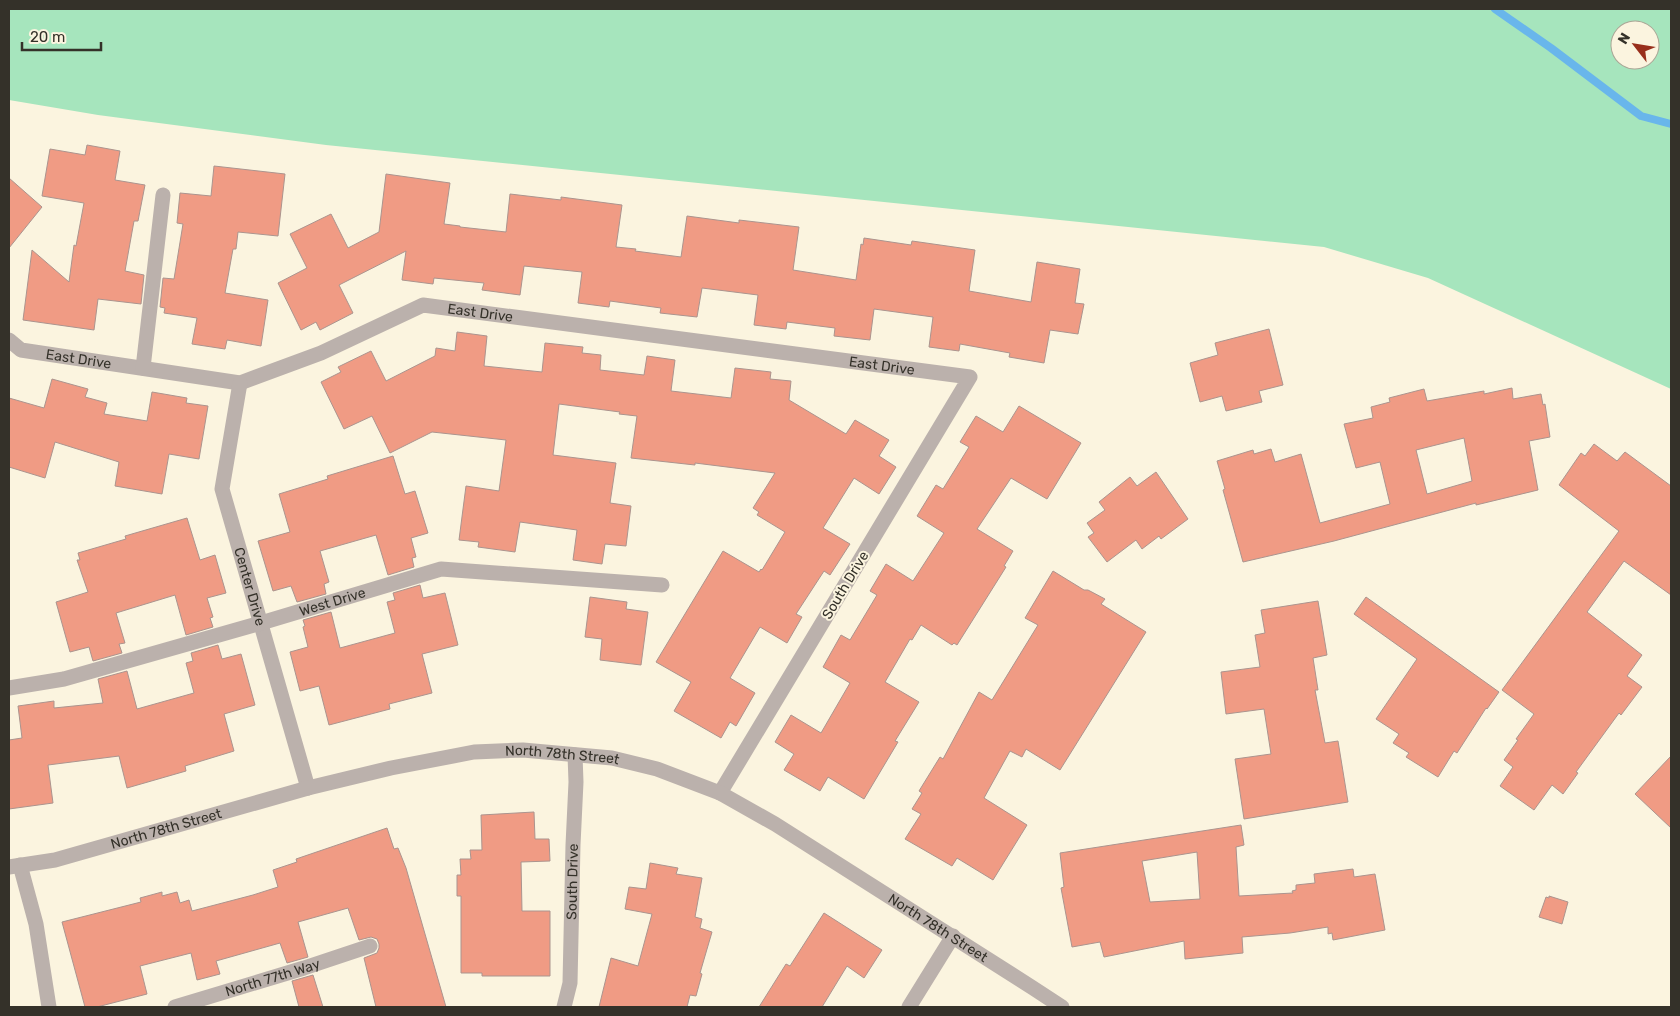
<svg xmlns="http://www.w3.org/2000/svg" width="1680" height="1016" font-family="Rubik,sans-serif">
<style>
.green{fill:#a6e5bd;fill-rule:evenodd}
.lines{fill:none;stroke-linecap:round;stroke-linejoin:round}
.stream{stroke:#69b6eb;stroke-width:8}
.building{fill:#f09b84;stroke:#ab948e;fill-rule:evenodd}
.service{stroke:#bbb1ac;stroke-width:15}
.minor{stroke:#bbb1ac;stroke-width:15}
.tertiary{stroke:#bbb1ac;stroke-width:15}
.labels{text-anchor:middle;stroke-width:4;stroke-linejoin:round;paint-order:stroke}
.street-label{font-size:14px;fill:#343129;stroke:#fbf4df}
</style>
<rect width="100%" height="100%" fill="#fbf4df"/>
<path class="green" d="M 9,9 L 1671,9 L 1671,389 L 1428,278 L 1324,247 L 326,145 L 98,115 L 9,100 ZM 1620,30 L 1650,30 L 1650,60 L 1620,60 Z"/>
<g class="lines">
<path class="stream" d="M 1495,9 L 1551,48 L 1641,116 L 1671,124"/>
</g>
<path class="building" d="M 87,145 L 120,151 L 115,180 L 145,185 L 138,221 L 134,221 L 125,271 L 144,275 L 141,304 L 98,299 L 94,330 L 23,320 L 32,250 L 69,282 L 74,245 L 76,246 L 84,203 L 42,196 L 50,149 L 85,155 Z
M 214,166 L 285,174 L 278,236 L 238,232 L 236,249 L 233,249 L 225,293 L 268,300 L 261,346 L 227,340 L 225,349 L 192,344 L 197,318 L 164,313 L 165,308 L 160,307 L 163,278 L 174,279 L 183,224 L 177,223 L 180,193 L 211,196 Z
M 386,174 L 450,183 L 444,224 L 460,226 L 460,227 L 506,232 L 510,194 L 561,200 L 561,197 L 622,205 L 616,247 L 636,249 L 635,251 L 681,257 L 687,216 L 739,223 L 739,220 L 799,227 L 793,270 L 856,280 L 861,244 L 863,245 L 864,238 L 911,245 L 912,241 L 975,250 L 969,291 L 1031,302 L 1037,262 L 1080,269 L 1075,303 L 1084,304 L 1078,334 L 1050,330 L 1044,363 L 1009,357 L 1010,353 L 960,344 L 959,351 L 929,347 L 933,317 L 874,309 L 870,340 L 834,336 L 835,328 L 787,322 L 786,329 L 754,325 L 758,295 L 702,288 L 697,317 L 660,313 L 661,308 L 610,301 L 609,307 L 578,303 L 582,272 L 524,266 L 520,295 L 482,290 L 484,283 L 434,278 L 433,284 L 402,280 L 406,251 L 339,285 L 353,313 L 320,330 L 316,322 L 301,330 L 278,283 L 307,268 L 290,234 L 331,214 L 348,248 L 379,232 Z
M 9,178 L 42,207 L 9,248 Z
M 1269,329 L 1283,385 L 1259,391 L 1262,402 L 1226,411 L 1222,396 L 1200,402 L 1190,363 L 1218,355 L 1215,343 Z
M 457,332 L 487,336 L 484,366 L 542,372 L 545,343 L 583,347 L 582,353 L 601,355 L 600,370 L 644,375 L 647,356 L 675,360 L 671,391 L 731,398 L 735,368 L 771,372 L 770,379 L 791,381 L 789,400 L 846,434 L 855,420 L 889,440 L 879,456 L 896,467 L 879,494 L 854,478 L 823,528 L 850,544 L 830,575 L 824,571 L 796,614 L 802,617 L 787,643 L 760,627 L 730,678 L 755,693 L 736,726 L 730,722 L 721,738 L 674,711 L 691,682 L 656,662 L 723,551 L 759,572 L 761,569 L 762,570 L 785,532 L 757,515 L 759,512 L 753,508 L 775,473 L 695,463 L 695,465 L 631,458 L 637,416 L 619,414 L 620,412 L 559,404 L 553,455 L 616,463 L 610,503 L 631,506 L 626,546 L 605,544 L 602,564 L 573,560 L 577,530 L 520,522 L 515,552 L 478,547 L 479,542 L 459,540 L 466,486 L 499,491 L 506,440 L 432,432 L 390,453 L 372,416 L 344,429 L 321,382 L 341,372 L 338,367 L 371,351 L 386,381 L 435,356 L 436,348 L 455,351 Z
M 52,379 L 88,389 L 85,397 L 107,403 L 104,414 L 147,421 L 152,392 L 187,398 L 186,403 L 208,406 L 199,459 L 169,454 L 162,494 L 115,486 L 119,462 L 55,442 L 45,478 L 9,467 L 9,398 L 44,408 Z
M 1512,388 L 1513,399 L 1541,394 L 1543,405 L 1545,404 L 1550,437 L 1529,441 L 1538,490 L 1476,505 L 1476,503 L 1334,541 L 1243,562 L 1223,490 L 1225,489 L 1217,461 L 1253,450 L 1254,454 L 1271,449 L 1275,462 L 1301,454 L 1320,523 L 1390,504 L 1380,462 L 1356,468 L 1344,424 L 1373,418 L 1371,407 L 1390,402 L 1389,398 L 1424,389 L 1427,401 L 1484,391 L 1484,394 ZM 1464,438 L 1472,481 L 1427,494 L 1416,450 Z
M 1019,406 L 1081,443 L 1047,499 L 1011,478 L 977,529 L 1013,551 L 1004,566 L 1006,567 L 957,645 L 954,643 L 952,645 L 921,625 L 912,640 L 910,639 L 885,682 L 919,702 L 895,741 L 898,742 L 864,799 L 828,777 L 820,791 L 784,770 L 794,754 L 775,742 L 791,715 L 821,733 L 850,683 L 823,667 L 841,635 L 850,640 L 877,595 L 870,591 L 886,564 L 913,581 L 944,533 L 917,516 L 936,485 L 943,489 L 969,447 L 960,442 L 976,416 L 1003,432 Z
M 1594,444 L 1617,461 L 1625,452 L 1671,486 L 1671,595 L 1624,561 L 1587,612 L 1642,655 L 1627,676 L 1642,687 L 1621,715 L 1619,713 L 1576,772 L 1578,773 L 1563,794 L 1552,785 L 1534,810 L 1500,786 L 1513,767 L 1504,760 L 1518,740 L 1516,739 L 1534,714 L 1502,690 L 1619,531 L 1559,485 L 1581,453 L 1585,456 Z
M 393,456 L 405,494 L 415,491 L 428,533 L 411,538 L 416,557 L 412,558 L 414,567 L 388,575 L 376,535 L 320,551 L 329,582 L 324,584 L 326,594 L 297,602 L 291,586 L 273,591 L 258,541 L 290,532 L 279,494 L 328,479 L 327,476 Z
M 1156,472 L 1188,519 L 1161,539 L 1159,536 L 1142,549 L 1136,540 L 1107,562 L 1088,537 L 1094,533 L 1087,523 L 1105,510 L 1099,502 L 1130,477 L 1137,486 Z
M 187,518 L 200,560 L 215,555 L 226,593 L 207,598 L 213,617 L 210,618 L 213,627 L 186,635 L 175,595 L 116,613 L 125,643 L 119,644 L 122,653 L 93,661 L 89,647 L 70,652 L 56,602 L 88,592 L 77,560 L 80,560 L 78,553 L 126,539 L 125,536 Z
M 1053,571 L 1084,590 L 1088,590 L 1105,599 L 1101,604 L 1146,632 L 1060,770 L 1026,749 L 1022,757 L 1010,751 L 984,798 L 1027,825 L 993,880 L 957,858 L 952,866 L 905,839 L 921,814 L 912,809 L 922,793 L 919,791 L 940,757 L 943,759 L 979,692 L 992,700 L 1038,625 L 1025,618 Z
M 420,585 L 423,598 L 445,593 L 458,645 L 422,654 L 432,693 L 389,704 L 390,709 L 329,725 L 319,686 L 300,691 L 290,652 L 308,647 L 303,627 L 305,626 L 303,620 L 331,612 L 340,648 L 395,633 L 387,602 L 395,600 L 393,593 Z
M 590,597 L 627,602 L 626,609 L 648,612 L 641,665 L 600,660 L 602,639 L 585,637 Z
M 1366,597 L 1499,692 L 1487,709 L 1486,708 L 1457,753 L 1454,751 L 1438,777 L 1406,757 L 1409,753 L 1393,743 L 1399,734 L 1376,719 L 1417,659 L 1354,614 Z
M 1318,601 L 1327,655 L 1313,658 L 1318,690 L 1315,690 L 1325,743 L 1338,741 L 1348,802 L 1244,819 L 1235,759 L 1271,754 L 1264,709 L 1226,714 L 1221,672 L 1260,667 L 1255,635 L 1265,633 L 1261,610 Z
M 218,645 L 222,659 L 241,654 L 255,705 L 224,714 L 234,751 L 185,766 L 186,771 L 127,788 L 119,756 L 48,765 L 53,803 L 9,809 L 9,740 L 22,738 L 18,706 L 54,701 L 54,708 L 103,703 L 98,679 L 127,671 L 137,709 L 194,693 L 186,663 L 193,661 L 191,653 Z
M 1671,756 L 1671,828 L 1635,794 Z
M 534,812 L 535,839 L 549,839 L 550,861 L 521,862 L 522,911 L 550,911 L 550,976 L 482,976 L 482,973 L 461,973 L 461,896 L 457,896 L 457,875 L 461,875 L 460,859 L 471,859 L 470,850 L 482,850 L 481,815 Z
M 1241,825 L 1244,845 L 1236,847 L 1239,896 L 1293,893 L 1292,891 L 1296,890 L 1296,885 L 1315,883 L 1314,874 L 1353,869 L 1354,877 L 1375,874 L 1385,930 L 1333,940 L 1332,933 L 1328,934 L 1328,927 L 1290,933 L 1242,937 L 1243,953 L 1185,959 L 1184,941 L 1104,957 L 1100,942 L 1072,947 L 1061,888 L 1064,887 L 1060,853 ZM 1197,852 L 1200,899 L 1150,902 L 1142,861 Z
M 387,828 L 394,849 L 398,848 L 406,868 L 446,1007 L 376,1007 L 364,958 L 377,953 L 379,948 L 379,944 L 377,939 L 371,937 L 359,940 L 348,908 L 298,922 L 308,957 L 287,963 L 280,943 L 216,961 L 220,974 L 197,980 L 191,953 L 140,966 L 147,994 L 97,1007 L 85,1007 L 62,922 L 141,902 L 140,898 L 162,892 L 162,896 L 177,892 L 180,903 L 189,900 L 192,911 L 253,895 L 278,887 L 273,870 L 297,862 L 296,859 Z
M 650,863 L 678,868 L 676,874 L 702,878 L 695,917 L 702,919 L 700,928 L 712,932 L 700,973 L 702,974 L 696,996 L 690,995 L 687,1007 L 599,1007 L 611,958 L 638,966 L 652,914 L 625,909 L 629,887 L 646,889 Z
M 1549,896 L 1568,902 L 1562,924 L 1539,917 L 1546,897 L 1549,898 Z
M 824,913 L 882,950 L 864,978 L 847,966 L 822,1007 L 759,1007 L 786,964 L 790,966 Z
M 313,975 L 323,1007 L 299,1007 L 292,981 Z"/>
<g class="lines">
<g class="service">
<path id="s1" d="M 9,340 L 21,350 L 240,383 L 321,353 L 423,305 L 970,377 L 720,793"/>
<path d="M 143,368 L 163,195"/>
<path id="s2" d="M 240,383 L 222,489 L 308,788"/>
<path id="s3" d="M 9,688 L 64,679 L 261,623 L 441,569 L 662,585"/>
<path d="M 20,865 L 36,924 L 49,1007"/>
<path id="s4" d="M 175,1007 L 304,968 L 370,946"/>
<path id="s5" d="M 564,1007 L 570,983 L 573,845 L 576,782 L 575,755"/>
</g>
<path class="minor" d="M 909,1007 L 953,936"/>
<path class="tertiary" id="s6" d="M 9,867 L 55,860 L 308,788 L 391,768 L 474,752 L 523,750 L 612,758 L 657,769 L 720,793 L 775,824 L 1033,988 L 1062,1007"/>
</g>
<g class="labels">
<g class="street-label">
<text dy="5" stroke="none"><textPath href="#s1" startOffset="494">East Drive</textPath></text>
<text dy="5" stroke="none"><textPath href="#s1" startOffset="74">East Drive</textPath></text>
<text dy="5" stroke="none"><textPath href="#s1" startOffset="899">East Drive</textPath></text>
<text transform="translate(845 585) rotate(-59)" y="5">South Drive</text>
<text dy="5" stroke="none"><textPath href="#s2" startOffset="209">Center Drive</textPath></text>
<text dy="5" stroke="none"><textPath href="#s3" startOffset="335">West Drive</textPath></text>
<text dy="5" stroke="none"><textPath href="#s6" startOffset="568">North 78th Street</textPath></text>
<text dy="5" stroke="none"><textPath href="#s6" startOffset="162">North 78th Street</textPath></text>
<text dy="5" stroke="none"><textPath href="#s5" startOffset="126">South Drive</textPath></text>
<text dy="5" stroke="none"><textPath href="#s6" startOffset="988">North 78th Street</textPath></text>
<text dy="5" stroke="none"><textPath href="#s4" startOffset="102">North 77th Way</textPath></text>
</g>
</g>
<rect width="1680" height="1016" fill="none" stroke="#343129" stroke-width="20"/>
<g transform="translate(1635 45) rotate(301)"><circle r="24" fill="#fbf4df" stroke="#aba696"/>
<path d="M0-4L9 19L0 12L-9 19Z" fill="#982f1b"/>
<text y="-8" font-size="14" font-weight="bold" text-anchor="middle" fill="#343129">N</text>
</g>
<path d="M22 42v8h79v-8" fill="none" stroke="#343129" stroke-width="2.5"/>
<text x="30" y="42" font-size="15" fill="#343129" stroke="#fbf4df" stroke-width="4" paint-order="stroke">20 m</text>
</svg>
